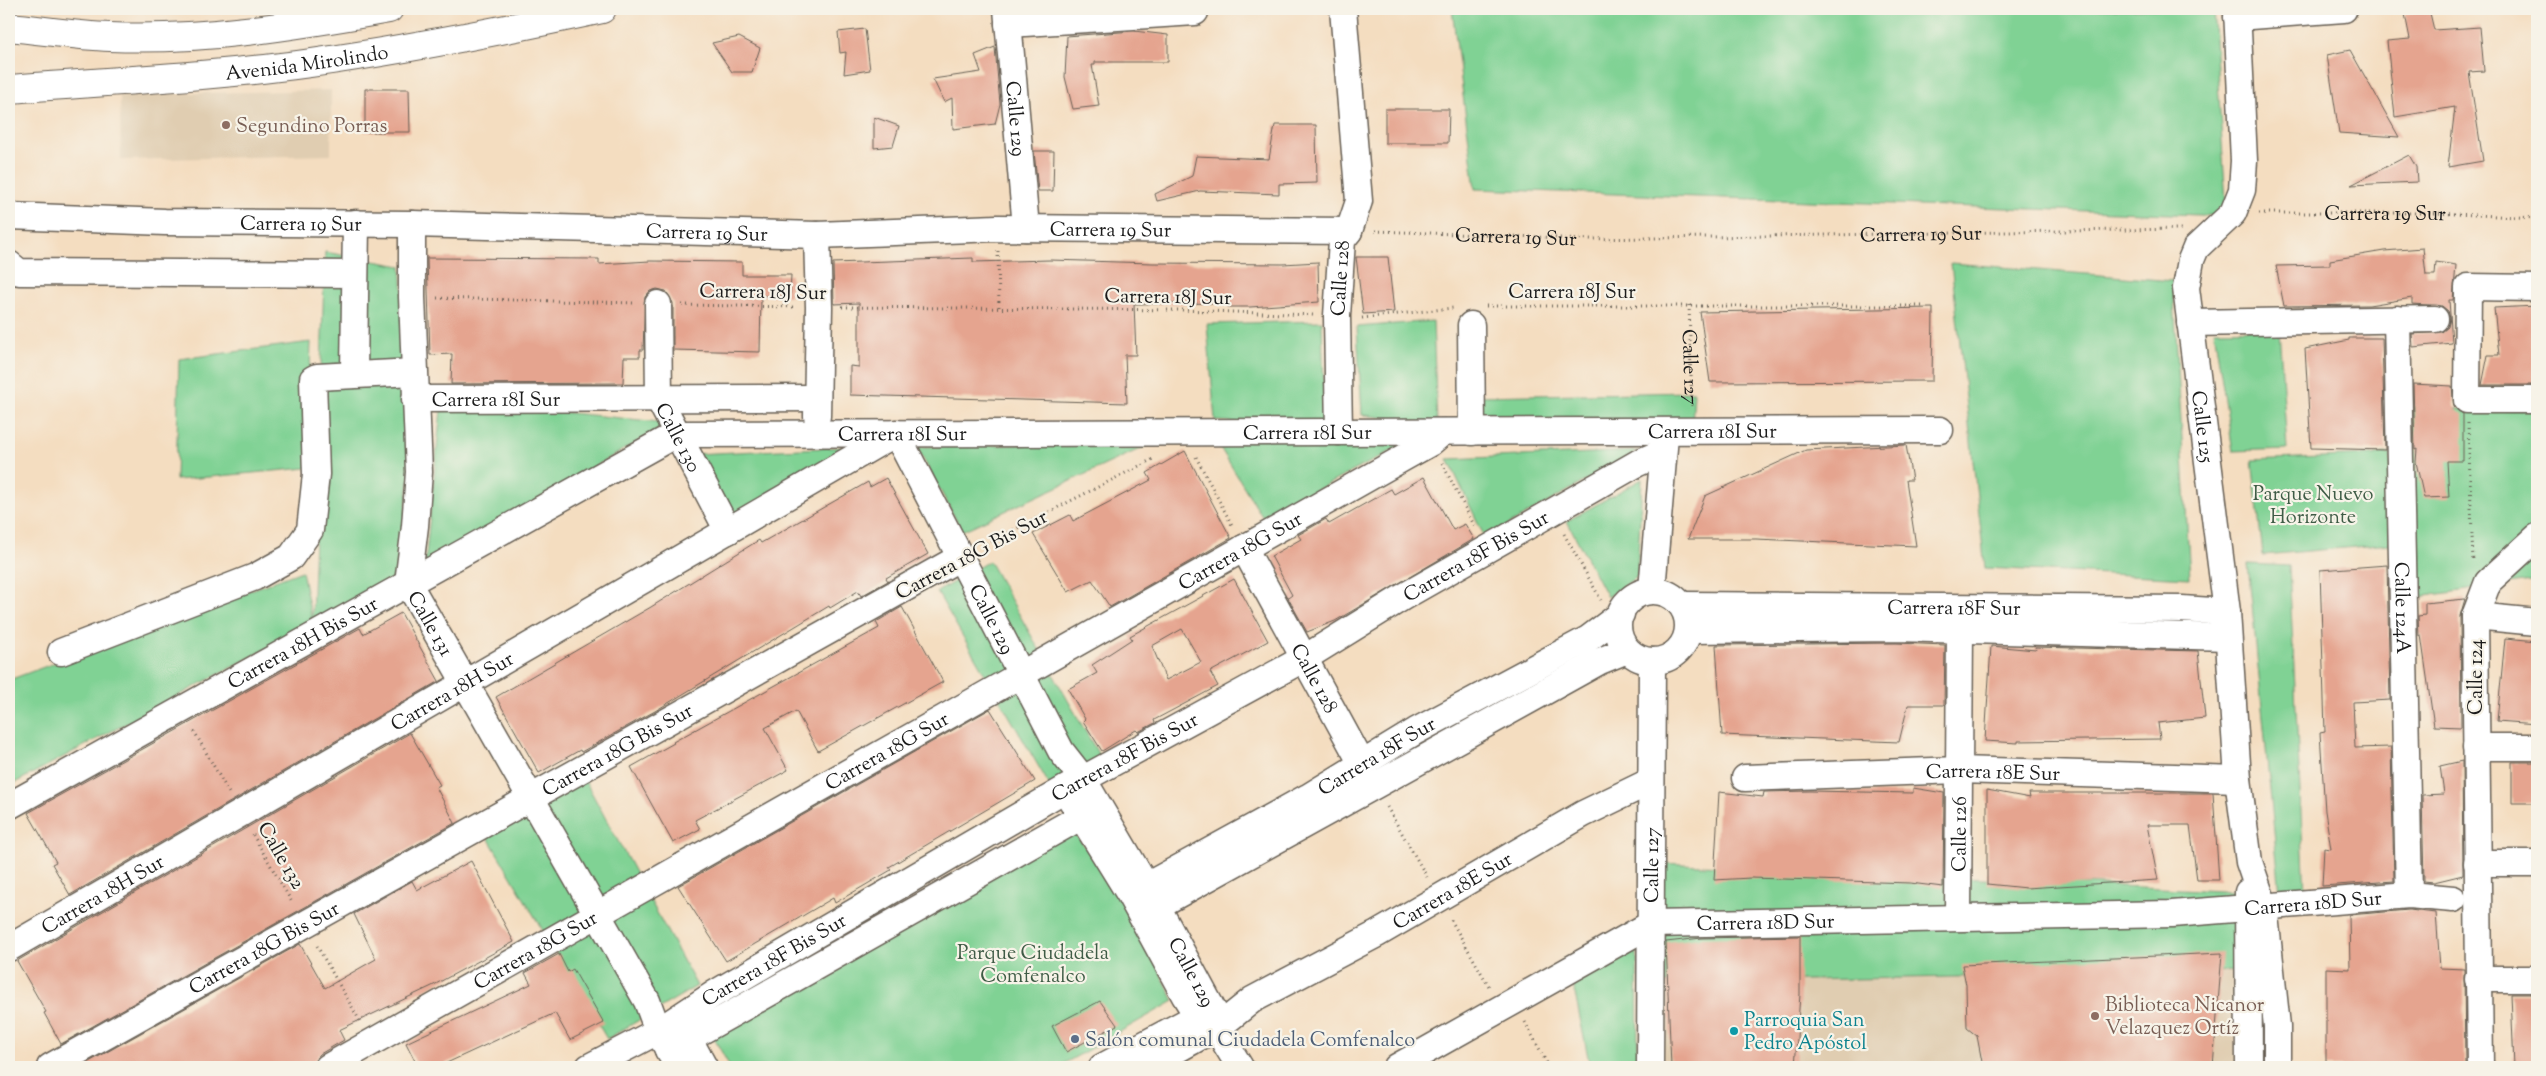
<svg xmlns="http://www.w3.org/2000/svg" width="2546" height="1076" font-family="'Sorts Mill Goudy',serif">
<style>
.built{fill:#e0cdb1}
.green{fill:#80d294;stroke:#4e7758}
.building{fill:#e5a48f;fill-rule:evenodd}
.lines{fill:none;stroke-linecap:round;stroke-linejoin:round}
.minor-casing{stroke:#686055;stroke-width:29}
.major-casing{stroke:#686055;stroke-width:30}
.path{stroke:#686055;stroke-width:3;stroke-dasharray:1 4;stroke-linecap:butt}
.minor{stroke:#fff;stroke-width:26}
.major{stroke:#fff;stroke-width:28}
.education-dot{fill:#8d6e63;stroke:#f7f3e8;stroke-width:2}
.culture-dot{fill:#0f9aa8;stroke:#f7f3e8;stroke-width:2}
.service-dot{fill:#5c6f8a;stroke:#f7f3e8;stroke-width:2}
.labels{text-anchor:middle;stroke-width:4.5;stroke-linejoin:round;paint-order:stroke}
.street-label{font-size:20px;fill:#1c1c1c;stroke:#f7f3e8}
.education-label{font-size:20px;fill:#785e54;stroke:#f7f3e8;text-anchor:start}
.park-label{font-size:20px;fill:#3f5c46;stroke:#f7f3e8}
.culture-label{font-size:20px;fill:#0d838f;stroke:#f7f3e8;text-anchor:start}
.service-label{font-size:20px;fill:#4e5e75;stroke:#f7f3e8;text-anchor:start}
</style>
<rect width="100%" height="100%" fill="#f7f3e8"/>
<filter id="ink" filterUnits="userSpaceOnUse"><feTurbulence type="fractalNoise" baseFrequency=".02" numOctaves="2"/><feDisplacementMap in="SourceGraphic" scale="10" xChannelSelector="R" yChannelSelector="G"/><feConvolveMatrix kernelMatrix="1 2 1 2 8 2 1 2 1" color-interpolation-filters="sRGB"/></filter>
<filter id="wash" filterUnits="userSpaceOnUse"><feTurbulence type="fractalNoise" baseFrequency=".0096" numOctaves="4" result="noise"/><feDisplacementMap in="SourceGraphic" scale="20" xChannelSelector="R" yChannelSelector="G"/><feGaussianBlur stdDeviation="1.12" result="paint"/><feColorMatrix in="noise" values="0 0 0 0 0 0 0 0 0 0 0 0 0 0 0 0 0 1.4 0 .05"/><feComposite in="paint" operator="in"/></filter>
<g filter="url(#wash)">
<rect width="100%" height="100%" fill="#f4ddc0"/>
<path class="built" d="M 331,90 L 331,155 L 121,160 L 120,95 Z
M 2231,932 L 2236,1067 L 1664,1067 L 1661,950 Z"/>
<path class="green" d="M 1452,9 L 2213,9 L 2227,216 L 1475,189 Z
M 325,252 L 401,266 L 414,442 L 397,579 L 9,786 L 9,680 L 302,571 L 312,620 Z
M 1951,263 L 2173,281 L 2190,578 L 1985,568 Z
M 1322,321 L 1325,428 L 1215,421 L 1207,324 Z
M 1433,321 L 1437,424 L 1362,415 L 1357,327 Z
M 2279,329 L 2287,449 L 2233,451 L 2214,330 Z
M 311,342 L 307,468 L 176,480 L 179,359 Z
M 1694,392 L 1692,426 L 1476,429 L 1476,396 Z
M 442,400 L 670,423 L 425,564 Z
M 2412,408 L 2537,410 L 2537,580 L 2412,598 Z
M 1213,436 L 1407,443 L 1263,518 Z
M 1155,442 L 962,531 L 917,447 Z
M 867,446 L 732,526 L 693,454 Z
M 1638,451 L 1485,538 L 1448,459 Z
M 2391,454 L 2390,544 L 2263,555 L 2252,460 Z
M 1642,479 L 1637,577 L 1607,597 L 1567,521 Z
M 989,561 L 1104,764 L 1054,793 L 937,592 Z
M 2248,564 L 2289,566 L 2305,893 L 2280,893 Z
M 582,775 L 697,986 L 607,1039 L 484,831 Z
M 1070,826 L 1130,910 L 1174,1001 L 1058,1067 L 730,1067 L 710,1031 Z
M 1661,863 L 2240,892 L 2247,971 L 1658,983 Z
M 1637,943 L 1638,1067 L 1590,1067 L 1572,979 Z"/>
<g id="blocks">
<path class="building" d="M 2429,9 L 2434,30 L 2480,27 L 2484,71 L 2469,72 L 2483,161 L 2448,167 L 2455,107 L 2395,117 L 2387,41 L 2410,39 L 2405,14 Z
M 865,29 L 870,70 L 844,74 L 846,52 L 840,53 L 838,32 Z
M 1134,31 L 1168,35 L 1168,62 L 1095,62 L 1095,65 L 1092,65 L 1099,106 L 1073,109 L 1065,77 L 1067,36 Z
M 739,37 L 760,48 L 752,72 L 732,72 L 712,43 Z
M 995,47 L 1000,104 L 995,124 L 953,129 L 952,98 L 944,102 L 933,79 L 981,72 L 975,55 Z
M 2350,50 L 2399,137 L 2339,133 L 2327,55 Z
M 365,89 L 409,89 L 410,132 L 365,132 Z
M 1385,109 L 1449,109 L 1448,143 L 1385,143 Z
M 874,117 L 899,126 L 893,146 L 874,148 Z
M 1275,125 L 1316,125 L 1317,183 L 1279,184 L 1279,194 L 1200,191 L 1157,201 L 1155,194 L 1192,176 L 1196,156 L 1269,159 Z
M 1034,151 L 1054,151 L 1053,191 L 1038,191 Z
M 2409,155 L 2416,167 L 2417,182 L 2351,185 Z
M 2423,248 L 2426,275 L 2435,275 L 2436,262 L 2456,265 L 2453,300 L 2449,300 L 2452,343 L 2413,347 L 2412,334 L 2442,332 L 2448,327 L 2450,318 L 2448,311 L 2442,306 L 2412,304 L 2412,298 L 2369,305 L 2284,306 L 2276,266 L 2330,265 L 2330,260 L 2384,251 Z
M 1356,257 L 1388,257 L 1394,312 L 1363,314 Z
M 427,258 L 599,259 L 599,264 L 650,261 L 742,262 L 742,275 L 791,275 L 790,296 L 761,296 L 760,352 L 673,350 L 673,303 L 666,291 L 657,289 L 650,291 L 645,297 L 643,350 L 640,350 L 640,357 L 624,357 L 623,383 L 451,384 L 452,354 L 430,355 Z
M 973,258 L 973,262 L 1050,260 L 1153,263 L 1283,264 L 1318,262 L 1319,302 L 1250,307 L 1228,307 L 1228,303 L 1134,304 L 1136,355 L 1125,355 L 1127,403 L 850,395 L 850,366 L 859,367 L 859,303 L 834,304 L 833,263 Z
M 2537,306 L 2537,385 L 2482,385 L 2488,355 L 2499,355 L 2494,308 Z
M 1933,308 L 1932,381 L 1710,382 L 1700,312 Z
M 2349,338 L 2382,338 L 2385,450 L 2311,448 L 2305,349 L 2349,340 Z
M 2413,384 L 2452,386 L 2454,407 L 2463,414 L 2463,461 L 2447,461 L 2449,497 L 2424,498 L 2416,462 L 2417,449 L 2415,450 Z
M 1906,445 L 1912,480 L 1906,480 L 1916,546 L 1756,539 L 1688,539 L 1705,496 L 1806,450 Z
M 1185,451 L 1231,538 L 1110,607 L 1092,580 L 1068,592 L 1033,534 L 1070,515 L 1073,521 L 1151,480 L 1147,473 Z
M 1424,477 L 1453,530 L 1465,524 L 1474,539 L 1335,621 L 1307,632 L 1288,598 L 1292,595 L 1271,556 L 1301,539 L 1298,535 L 1326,519 L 1329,524 L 1391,489 L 1394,494 Z
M 886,478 L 928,554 L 886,578 L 888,581 L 861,596 L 858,591 L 830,608 L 829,606 L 655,711 L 581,752 L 580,750 L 539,773 L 496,697 L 651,607 L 759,540 L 761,543 L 868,482 L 870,487 Z
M 2387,565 L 2390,700 L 2353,702 L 2355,748 L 2391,747 L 2394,881 L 2322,886 L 2324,848 L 2331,849 L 2325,811 L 2320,733 L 2325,732 L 2320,570 Z
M 1234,579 L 1268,641 L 1210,672 L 1218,686 L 1154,720 L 1155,723 L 1138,732 L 1136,730 L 1102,751 L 1083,721 L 1085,719 L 1068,689 L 1097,673 L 1092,665 L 1132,639 L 1130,636 ZM 1182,629 L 1201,662 L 1166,680 L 1152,646 Z
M 2465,599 L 2460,616 L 2461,727 L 2434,726 L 2421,635 L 2419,636 L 2418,616 L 2425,615 L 2425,603 Z
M 902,607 L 943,682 L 818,751 L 796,711 L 765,728 L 788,770 L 695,820 L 700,829 L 673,843 L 631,767 L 674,743 L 673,742 L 879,628 L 876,622 Z
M 401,613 L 439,681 L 70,895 L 52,864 L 56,862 L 28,813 L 360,628 L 363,634 Z
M 2505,638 L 2537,641 L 2537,724 L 2497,721 Z
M 1896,643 L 1945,645 L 1944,705 L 1908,705 L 1899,742 L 1722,735 L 1716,645 Z
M 1991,646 L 2036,650 L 2035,647 L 2198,651 L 2205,718 L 2158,723 L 2160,739 L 2018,741 L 2018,743 L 1985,741 Z
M 990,709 L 1035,781 L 889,867 L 891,870 L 835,903 L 833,898 L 726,961 L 678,886 Z
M 410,733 L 440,785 L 436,787 L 455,823 L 61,1044 L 44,1013 L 46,1012 L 17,961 Z
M 2462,761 L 2463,875 L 2434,882 L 2424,881 L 2422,795 L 2444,794 L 2440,766 Z
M 2512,762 L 2537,762 L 2537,803 L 2512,803 Z
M 1913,788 L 1944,793 L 1943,887 L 1910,883 L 1751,878 L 1714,880 L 1719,792 L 1763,797 L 1764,792 L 1810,791 L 1913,793 Z
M 1987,790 L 2030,798 L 2029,793 L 2213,793 L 2219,880 L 2197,880 L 2190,825 L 2147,825 L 2158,880 L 2026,888 L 1987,884 Z
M 471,861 L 514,942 L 432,986 L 339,1030 L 344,1040 L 320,1054 L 315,1060 L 313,1067 L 80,1067 L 300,944 L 325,988 L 376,959 L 354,914 L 412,881 L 417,890 Z
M 2409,910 L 2436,913 L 2440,968 L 2464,969 L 2465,1067 L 2326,1067 L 2326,968 L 2350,969 L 2349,915 Z
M 1800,936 L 1800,994 L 1795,1067 L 1671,1067 L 1666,942 L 1702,938 Z
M 2222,953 L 2213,1067 L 1983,1067 L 1977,1036 L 1967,1028 L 1966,985 L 1962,965 Z
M 559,954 L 568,972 L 573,969 L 604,1023 L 570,1040 L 555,1013 L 438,1067 L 418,1067 L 406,1043 L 531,984 L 525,973 Z
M 2511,994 L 2532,994 L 2537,1041 L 2537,1067 L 2514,1067 Z
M 1100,1001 L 1117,1025 L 1066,1052 L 1052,1026 Z"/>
</g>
</g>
<g filter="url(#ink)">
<use href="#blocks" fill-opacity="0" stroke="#686055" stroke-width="1"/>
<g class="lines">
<defs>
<g id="minor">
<path id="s4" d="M 1007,9 L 1026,228"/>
<path id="s5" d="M 2237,9 L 2244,161 L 2242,190 L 2233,213 L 2196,248 L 2191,260 L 2186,288 L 2227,612 L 2238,779 L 2249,862 L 2264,906 L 2277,1026 L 2277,1067"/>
<path d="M 2237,17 L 2344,9"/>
<path d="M 1008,24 L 1195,12"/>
<path id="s6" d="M 9,216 L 165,222 L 412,224 L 817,235 L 997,228 L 1349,231"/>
<path id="s7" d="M 412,224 L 412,297 L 419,472 L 415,526 L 408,583 L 647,1001 L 658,1031 L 678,1067"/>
<path d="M 9,264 L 19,272 L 353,274"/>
<path d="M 2537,288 L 2468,287 L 2467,400 L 2537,400"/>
<path id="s8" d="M 658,304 L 659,399 L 728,531"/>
<path id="s9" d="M 2397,319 L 2409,895"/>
<path d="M 2190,323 L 2435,319"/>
<path d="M 1471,325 L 1472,432"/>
<path d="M 354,374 L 356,223"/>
<path id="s10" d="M 415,399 L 817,398"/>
<path d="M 817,416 L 819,307 L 817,235"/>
<path id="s11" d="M 1339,432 L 1337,316 L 1342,240 L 1349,231 L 1359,201 L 1343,9"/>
<path id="s12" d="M 1244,548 L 1362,764"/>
<path d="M 1652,590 L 1665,436"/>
<circle cx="1653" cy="626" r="35"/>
<path id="s13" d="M 1682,605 L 2182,609 L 2227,612"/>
<path d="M 2475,616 L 2537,622"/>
<path d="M 1689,630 L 1896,628 L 2228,637"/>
<path d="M 61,652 L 255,577 L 291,557 L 310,530 L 316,474 L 313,379 L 317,377 L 414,372"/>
<path d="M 2476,747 L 2537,747"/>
<path id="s14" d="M 1745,778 L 1959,770 L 2238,779"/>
<path d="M 1072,801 L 1130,895 L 1185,996 L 1208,1033"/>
<path id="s15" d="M 9,806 L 676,434 L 1940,430"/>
<path d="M 2477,863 L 2537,863"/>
<path d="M 2248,892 L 2249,1067"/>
<path id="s16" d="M 1132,894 L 1308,797 L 1416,731 L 1588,639 L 1621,614"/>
<path d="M 1141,915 L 1600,661 L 1627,650"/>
<path id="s17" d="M 1958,916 L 1960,630"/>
<path id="s18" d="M 9,948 L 896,433 L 1061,751 L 1083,779 L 1146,886 L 1221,1025 L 1224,1041 L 1240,1067"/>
<path d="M 2478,979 L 2537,979"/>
<path d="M 679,1021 L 704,1067"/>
<path d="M 668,1050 L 1098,807"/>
<path id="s19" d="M 50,1067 L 959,558"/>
<path id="s20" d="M 328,1067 L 1405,457 L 1430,443 L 1443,432"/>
<path id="s21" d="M 589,1067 L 658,1031 L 714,994 L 1065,789 L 1303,659 L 1403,597 L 1638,463 L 1663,452"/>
<path d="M 1102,1067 L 1211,1009"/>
<path id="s22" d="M 1146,1067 L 1221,1025 L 1252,1000 L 1377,934 L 1583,814 L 1651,781"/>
<path id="s23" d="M 1397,1067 L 1651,924 L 2172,914 L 2409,895 L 2453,899"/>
<path id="s24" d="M 1650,1067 L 1652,661"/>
<path d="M 2480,1067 L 2475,616 L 2488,582 L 2537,537"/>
</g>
<g id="major">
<path d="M 9,27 C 42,30 77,36 110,37 C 204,41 298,25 389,9"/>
<path id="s25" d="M 9,89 C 109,81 211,77 311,63 C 409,49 505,30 602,9"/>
</g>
</defs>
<use href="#minor" class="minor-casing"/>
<use href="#major" class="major-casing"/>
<g class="path">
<path id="s1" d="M 2259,213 L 2436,213 L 2537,218"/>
<path id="s2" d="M 1375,231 L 1590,239 L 2181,229"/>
<path d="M 998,251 L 999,308"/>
<path d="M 437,298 L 633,303"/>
<path d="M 682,305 L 796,307"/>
<path id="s3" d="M 1689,305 L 1692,407"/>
<path d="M 1486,306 L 1923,306"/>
<path d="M 842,307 L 1181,310 L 1313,315"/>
<path d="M 1362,318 L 1453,308"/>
<path d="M 2468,423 L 2473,562"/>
<path d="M 1196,457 L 1233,527"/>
<path d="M 1442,463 L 1476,529"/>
<path d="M 1564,534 L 1601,600"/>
<path d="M 982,546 L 1155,458"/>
<path d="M 194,731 L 229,793"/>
<path d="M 1387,807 L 1427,877"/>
<path d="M 253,835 L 293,904"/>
<path d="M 1451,920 L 1490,988"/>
<path d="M 317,946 L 360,1021"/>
<path d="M 1525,1022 L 1549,1067"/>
</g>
<use href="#minor" class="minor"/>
<use href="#major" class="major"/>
</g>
</g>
<g class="education-dot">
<circle cx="226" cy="125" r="5"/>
<circle cx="2095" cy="1016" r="5"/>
</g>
<circle class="culture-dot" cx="1734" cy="1031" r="5"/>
<circle class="service-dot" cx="1075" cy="1039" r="5"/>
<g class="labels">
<g class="street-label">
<text dy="7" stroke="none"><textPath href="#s25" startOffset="299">Avenida Mirolindo</textPath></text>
<text dy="7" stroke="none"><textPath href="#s4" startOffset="110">Calle 129</textPath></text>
<text dy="7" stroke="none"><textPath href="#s1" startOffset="126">Carrera 19 Sur</textPath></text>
<text dy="7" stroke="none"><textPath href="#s6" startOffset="292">Carrera 19 Sur</textPath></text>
<text dy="7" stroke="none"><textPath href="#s6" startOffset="1102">Carrera 19 Sur</textPath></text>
<text dy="7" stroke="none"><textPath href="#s6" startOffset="698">Carrera 19 Sur</textPath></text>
<text dy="7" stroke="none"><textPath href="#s2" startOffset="546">Carrera 19 Sur</textPath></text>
<text dy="7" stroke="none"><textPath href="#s2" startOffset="141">Carrera 19 Sur</textPath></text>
<text dy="7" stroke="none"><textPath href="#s11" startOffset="154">Calle 128</textPath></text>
<text transform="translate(763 291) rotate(1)" y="7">Carrera 18J Sur</text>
<text x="1572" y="298">Carrera 18J Sur</text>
<text transform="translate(1168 296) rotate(1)" y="7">Carrera 18J Sur</text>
<text dy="7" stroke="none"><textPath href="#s3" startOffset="62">Calle 127</textPath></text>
<text dy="7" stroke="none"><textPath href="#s10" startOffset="81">Carrera 18I Sur</textPath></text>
<text dy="7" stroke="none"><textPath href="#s5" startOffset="438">Calle 125</textPath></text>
<text dy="7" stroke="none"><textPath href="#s15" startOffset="1800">Carrera 18I Sur</textPath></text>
<text dy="7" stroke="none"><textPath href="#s15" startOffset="1395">Carrera 18I Sur</textPath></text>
<text dy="7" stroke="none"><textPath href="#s15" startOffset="990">Carrera 18I Sur</textPath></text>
<text dy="7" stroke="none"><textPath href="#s8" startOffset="138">Calle 130</textPath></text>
<text dy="7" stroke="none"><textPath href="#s20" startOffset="1048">Carrera 18G Sur</textPath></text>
<text transform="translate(971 554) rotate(-28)" y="7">Carrera 18G Bis Sur</text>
<text dy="7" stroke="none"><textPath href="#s21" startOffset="1024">Carrera 18F Bis Sur</textPath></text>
<text dy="7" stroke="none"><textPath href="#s13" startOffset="272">Carrera 18F Sur</textPath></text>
<text dy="7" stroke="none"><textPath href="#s9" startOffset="289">Calle 124A</textPath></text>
<text dy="7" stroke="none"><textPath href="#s18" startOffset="1235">Calle 129</textPath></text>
<text dy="7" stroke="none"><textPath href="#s7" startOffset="406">Calle 131</textPath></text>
<text dy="7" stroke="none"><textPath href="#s15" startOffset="336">Carrera 18H Bis Sur</textPath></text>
<text transform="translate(2475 677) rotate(-90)" y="7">Calle 124</text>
<text dy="7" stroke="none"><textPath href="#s12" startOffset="148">Calle 128</textPath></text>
<text dy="7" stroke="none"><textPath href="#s18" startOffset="512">Carrera 18H Sur</textPath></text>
<text dy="7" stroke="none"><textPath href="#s19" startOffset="650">Carrera 18G Bis Sur</textPath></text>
<text dy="7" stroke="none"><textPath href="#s20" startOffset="642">Carrera 18G Sur</textPath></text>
<text dy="7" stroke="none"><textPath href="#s16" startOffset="281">Carrera 18F Sur</textPath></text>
<text dy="7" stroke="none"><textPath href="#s21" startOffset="619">Carrera 18F Bis Sur</textPath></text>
<text dy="7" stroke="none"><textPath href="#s14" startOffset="248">Carrera 18E Sur</textPath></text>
<text dy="7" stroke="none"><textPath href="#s17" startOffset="82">Calle 126</textPath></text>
<text transform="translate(282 855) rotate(60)" y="7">Calle 132</text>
<text dy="7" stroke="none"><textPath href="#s24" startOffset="202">Calle 127</textPath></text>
<text dy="7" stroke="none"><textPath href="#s22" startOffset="354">Carrera 18E Sur</textPath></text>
<text dy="7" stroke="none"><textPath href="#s18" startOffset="108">Carrera 18H Sur</textPath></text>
<text dy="7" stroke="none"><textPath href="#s23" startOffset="954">Carrera 18D Sur</textPath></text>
<text dy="7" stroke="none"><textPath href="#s23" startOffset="406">Carrera 18D Sur</textPath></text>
<text dy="7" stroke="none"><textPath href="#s19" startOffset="245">Carrera 18G Bis Sur</textPath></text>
<text dy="7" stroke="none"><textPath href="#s20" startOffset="238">Carrera 18G Sur</textPath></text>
<text dy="7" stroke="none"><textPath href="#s21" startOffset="214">Carrera 18F Bis Sur</textPath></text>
<text dy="7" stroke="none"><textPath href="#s18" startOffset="1641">Calle 129</textPath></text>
</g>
<g class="education-label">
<text x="236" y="132">Segundino Porras</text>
<text x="2105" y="1011">Biblioteca Nicanor<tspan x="2105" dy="23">Velazquez Ortíz</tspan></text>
</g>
<g class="park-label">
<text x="2313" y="500">Parque Nuevo<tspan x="2313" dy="23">Horizonte</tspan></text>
<text x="1033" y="959">Parque Ciudadela<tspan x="1033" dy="23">Comfenalco</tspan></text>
</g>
<g class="culture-label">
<text x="1744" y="1026">Parroquia San<tspan x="1744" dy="23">Pedro Apóstol</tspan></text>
</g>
<g class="service-label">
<text x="1085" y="1046">Salón comunal Ciudadela Comfenalco</text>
</g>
</g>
<rect width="2546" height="1076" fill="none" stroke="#f7f3e8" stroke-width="30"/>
</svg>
